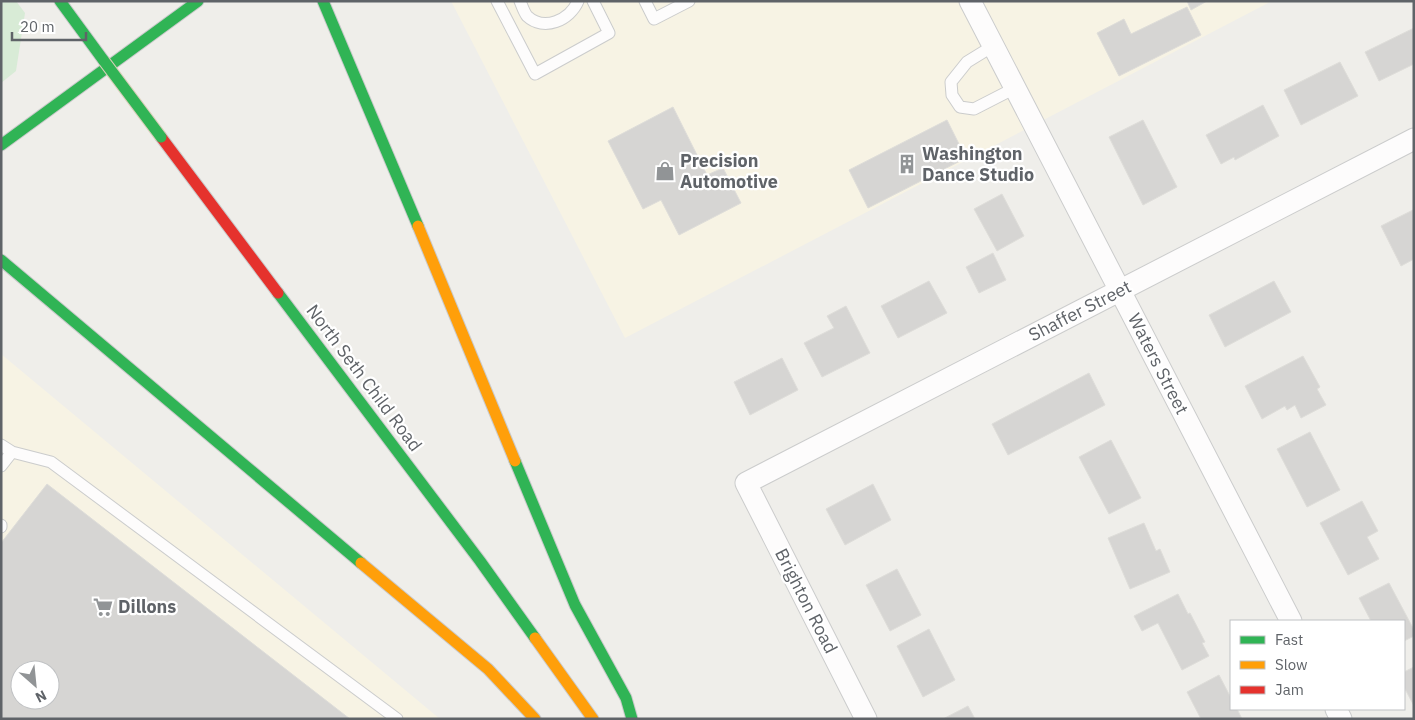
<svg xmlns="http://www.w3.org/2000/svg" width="1415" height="720" font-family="'IBM Plex Sans',sans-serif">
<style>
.commercial{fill:#f7f3e4;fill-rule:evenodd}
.green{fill:#d8ebd6}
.building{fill:#d6d5d3;stroke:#deddd9;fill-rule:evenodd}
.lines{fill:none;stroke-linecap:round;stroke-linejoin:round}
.lane-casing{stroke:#cbcccc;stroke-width:13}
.street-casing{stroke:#cbcccc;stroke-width:23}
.fast-casing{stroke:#cacacb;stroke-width:13}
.slow-casing{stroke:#cacacb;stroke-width:13}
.jam-casing{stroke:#cacacb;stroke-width:13}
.lane{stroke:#fdfcfc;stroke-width:11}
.street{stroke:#fdfcfc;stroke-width:21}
.fast{stroke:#30b455;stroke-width:11}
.slow{stroke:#ff9f0a;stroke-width:11}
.jam{stroke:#e5322d;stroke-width:11}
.fast-bridge-casing{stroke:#d7ceb8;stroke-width:13;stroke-linecap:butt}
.fast-bridge{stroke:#30b455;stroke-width:11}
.labels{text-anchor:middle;stroke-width:4.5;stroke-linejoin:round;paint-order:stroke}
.poi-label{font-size:18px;font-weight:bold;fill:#5f6368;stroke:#fff;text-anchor:start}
.street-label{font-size:18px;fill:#5f6368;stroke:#fff}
</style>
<rect width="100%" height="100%" fill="#efeeea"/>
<path class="commercial" d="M 451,1 L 1272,1 L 625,338 Z
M 1,354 L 440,719 L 1,719 ZM 20,670 L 50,670 L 50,700 L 20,700 Z"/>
<path class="green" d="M 1,1 L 16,1 L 25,13 L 16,71 L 1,83 Z"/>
<path class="building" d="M 1187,1 L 1207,1 L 1191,10 Z
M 1187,7 L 1201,35 L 1119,76 L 1097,33 L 1124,19 L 1131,34 Z
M 1414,28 L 1414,64 L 1379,81 L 1365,52 Z
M 1340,62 L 1358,96 L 1301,125 L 1284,90 Z
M 1263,105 L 1279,136 L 1235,160 L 1234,157 L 1221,164 L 1206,135 Z
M 673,107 L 707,175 L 723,168 L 741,203 L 679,235 L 661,200 L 643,209 L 608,141 Z
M 947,120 L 966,158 L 868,208 L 849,170 Z
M 1143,120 L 1177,187 L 1143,205 L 1109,137 Z
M 1002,194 L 1024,236 L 997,251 L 974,209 Z
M 1413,210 L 1414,259 L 1401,266 L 1381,226 Z
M 993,253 L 1006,280 L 979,293 L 966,267 Z
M 929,281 L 947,313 L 898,338 L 881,306 Z
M 1274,281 L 1291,312 L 1225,347 L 1209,315 Z
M 846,306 L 870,353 L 822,377 L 804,343 L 834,328 L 827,316 Z
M 1303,356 L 1320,387 L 1317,389 L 1326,405 L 1301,418 L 1295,405 L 1287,410 L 1285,406 L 1262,419 L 1245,386 Z
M 782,358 L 798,390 L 750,415 L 734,382 Z
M 1089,373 L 1105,405 L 1008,455 L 992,424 Z
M 1310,432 L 1340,490 L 1307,507 L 1277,449 Z
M 1111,440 L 1141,498 L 1109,514 L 1079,457 Z
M 47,484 L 350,719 L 1,719 L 1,543 ZM 20,670 L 50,670 L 50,700 L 20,700 Z
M 873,484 L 891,520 L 845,545 L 826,509 Z
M 1362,501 L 1378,531 L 1367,537 L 1379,559 L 1348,575 L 1320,523 Z
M 1144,523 L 1156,551 L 1160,549 L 1170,572 L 1130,589 L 1108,538 Z
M 897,569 L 921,615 L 890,631 L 866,585 Z
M 1389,583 L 1414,630 L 1414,636 L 1404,641 L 1404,621 L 1371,621 L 1359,598 Z
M 1178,594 L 1188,614 L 1190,613 L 1205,642 L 1202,643 L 1209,656 L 1182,670 L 1158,623 L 1142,631 L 1134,616 Z
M 929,629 L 955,680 L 923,697 L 897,646 Z
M 1414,667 L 1414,706 L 1404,687 L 1404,672 Z
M 1219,675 L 1231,698 L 1231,709 L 1237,709 L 1242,719 L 1201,719 L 1187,692 Z
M 968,706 L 975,719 L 943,719 Z"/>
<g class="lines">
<defs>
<path id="lane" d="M 497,1 L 535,74 L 609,33 L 593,1
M 520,1 C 522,6 524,12 527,16 C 544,32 570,20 578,1
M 645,1 L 654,19 L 689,1
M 993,46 L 967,62 L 951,82 L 952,95 L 960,107 L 974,109 L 1015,88
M 1,445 L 12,452 L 51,462 L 397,719
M 1,466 L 12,452
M 1,525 L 1,527"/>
<path id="street" d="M 970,1 L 1291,621
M 1336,709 L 1341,719
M 866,719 L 746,483 L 1414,139"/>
<path id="fast" d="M 60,1 L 104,61
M 323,1 L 418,226
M 1,145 L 198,1
M 1,260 L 361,563
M 278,293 L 480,561 L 535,638
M 515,461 L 575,605 L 626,698 L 632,719"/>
<path id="slow" d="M 418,226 L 515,461
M 361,563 L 488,669 L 535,719
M 535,638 L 593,719"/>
<path id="jam" d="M 161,137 L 278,293"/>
</defs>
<use href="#lane" class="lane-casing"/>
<use href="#street" class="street-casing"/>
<use href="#fast" class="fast-casing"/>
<use href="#slow" class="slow-casing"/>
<use href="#jam" class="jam-casing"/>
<use href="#lane" class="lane"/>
<use href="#street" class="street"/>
<use href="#fast" class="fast"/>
<use href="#slow" class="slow"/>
<use href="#jam" class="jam"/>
<defs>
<path id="fast-bridge" d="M 104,61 L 161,137"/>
</defs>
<use href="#fast-bridge" class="fast-bridge-casing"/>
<use href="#fast-bridge" class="fast-bridge"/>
</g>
<defs>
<symbol id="building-bare" viewBox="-9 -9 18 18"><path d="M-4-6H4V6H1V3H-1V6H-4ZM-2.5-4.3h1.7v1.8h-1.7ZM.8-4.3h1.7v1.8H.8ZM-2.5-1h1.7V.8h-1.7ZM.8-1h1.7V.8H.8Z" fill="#919496" stroke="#fff" stroke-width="2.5" paint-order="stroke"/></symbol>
<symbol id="shop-bare" viewBox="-9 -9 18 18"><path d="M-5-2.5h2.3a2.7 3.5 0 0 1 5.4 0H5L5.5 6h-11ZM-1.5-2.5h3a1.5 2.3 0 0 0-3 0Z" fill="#919496" stroke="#fff" stroke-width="2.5" paint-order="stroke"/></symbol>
<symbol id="supermarket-bare" viewBox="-9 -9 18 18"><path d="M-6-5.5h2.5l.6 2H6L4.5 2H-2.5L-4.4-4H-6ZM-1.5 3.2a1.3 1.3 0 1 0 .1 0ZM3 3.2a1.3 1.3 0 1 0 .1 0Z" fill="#919496" stroke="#fff" stroke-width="2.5" paint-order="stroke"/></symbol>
</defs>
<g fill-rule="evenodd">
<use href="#building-bare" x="893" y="150" width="28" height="28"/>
<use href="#shop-bare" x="651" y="157" width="28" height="28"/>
<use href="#supermarket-bare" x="89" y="593" width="28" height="28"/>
</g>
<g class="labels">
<g class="poi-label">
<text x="922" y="160">Washington<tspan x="922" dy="21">Dance Studio</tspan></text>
<text x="680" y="167">Precision<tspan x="680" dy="21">Automotive</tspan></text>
<text x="118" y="613">Dillons</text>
</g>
<g class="street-label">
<text transform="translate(1080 311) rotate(-27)" y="6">Shaffer Street</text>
<text transform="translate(1158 364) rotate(63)" y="6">Waters Street</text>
<text transform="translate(364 378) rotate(53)" y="6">North Seth Child Road</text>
<text transform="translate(806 601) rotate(63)" y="6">Brighton Road</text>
</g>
</g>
<rect width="1415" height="720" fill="none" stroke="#5f6368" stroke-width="5"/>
<rect x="1230" y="620" width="175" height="90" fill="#ffffff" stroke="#bfc1c3"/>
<rect x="1240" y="636" width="25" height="8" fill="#30b455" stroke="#bfc1c3"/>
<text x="1275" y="645" font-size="15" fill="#5f6368">Fast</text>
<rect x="1240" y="661" width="25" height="8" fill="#ff9f0a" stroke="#bfc1c3"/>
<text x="1275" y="670" font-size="15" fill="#5f6368">Slow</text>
<rect x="1240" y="686" width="25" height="8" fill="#e5322d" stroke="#bfc1c3"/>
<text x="1275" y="695" font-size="15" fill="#5f6368">Jam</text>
<g transform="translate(35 685) rotate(153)"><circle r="24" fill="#ffffff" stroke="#bfc1c3"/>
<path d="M0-4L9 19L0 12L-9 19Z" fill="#919496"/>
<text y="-8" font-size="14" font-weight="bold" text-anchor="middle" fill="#5f6368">N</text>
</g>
<path d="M12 32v8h74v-8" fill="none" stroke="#5f6368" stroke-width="2.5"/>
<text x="20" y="32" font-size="15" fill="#5f6368" stroke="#ffffff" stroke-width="4" paint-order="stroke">20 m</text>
</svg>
